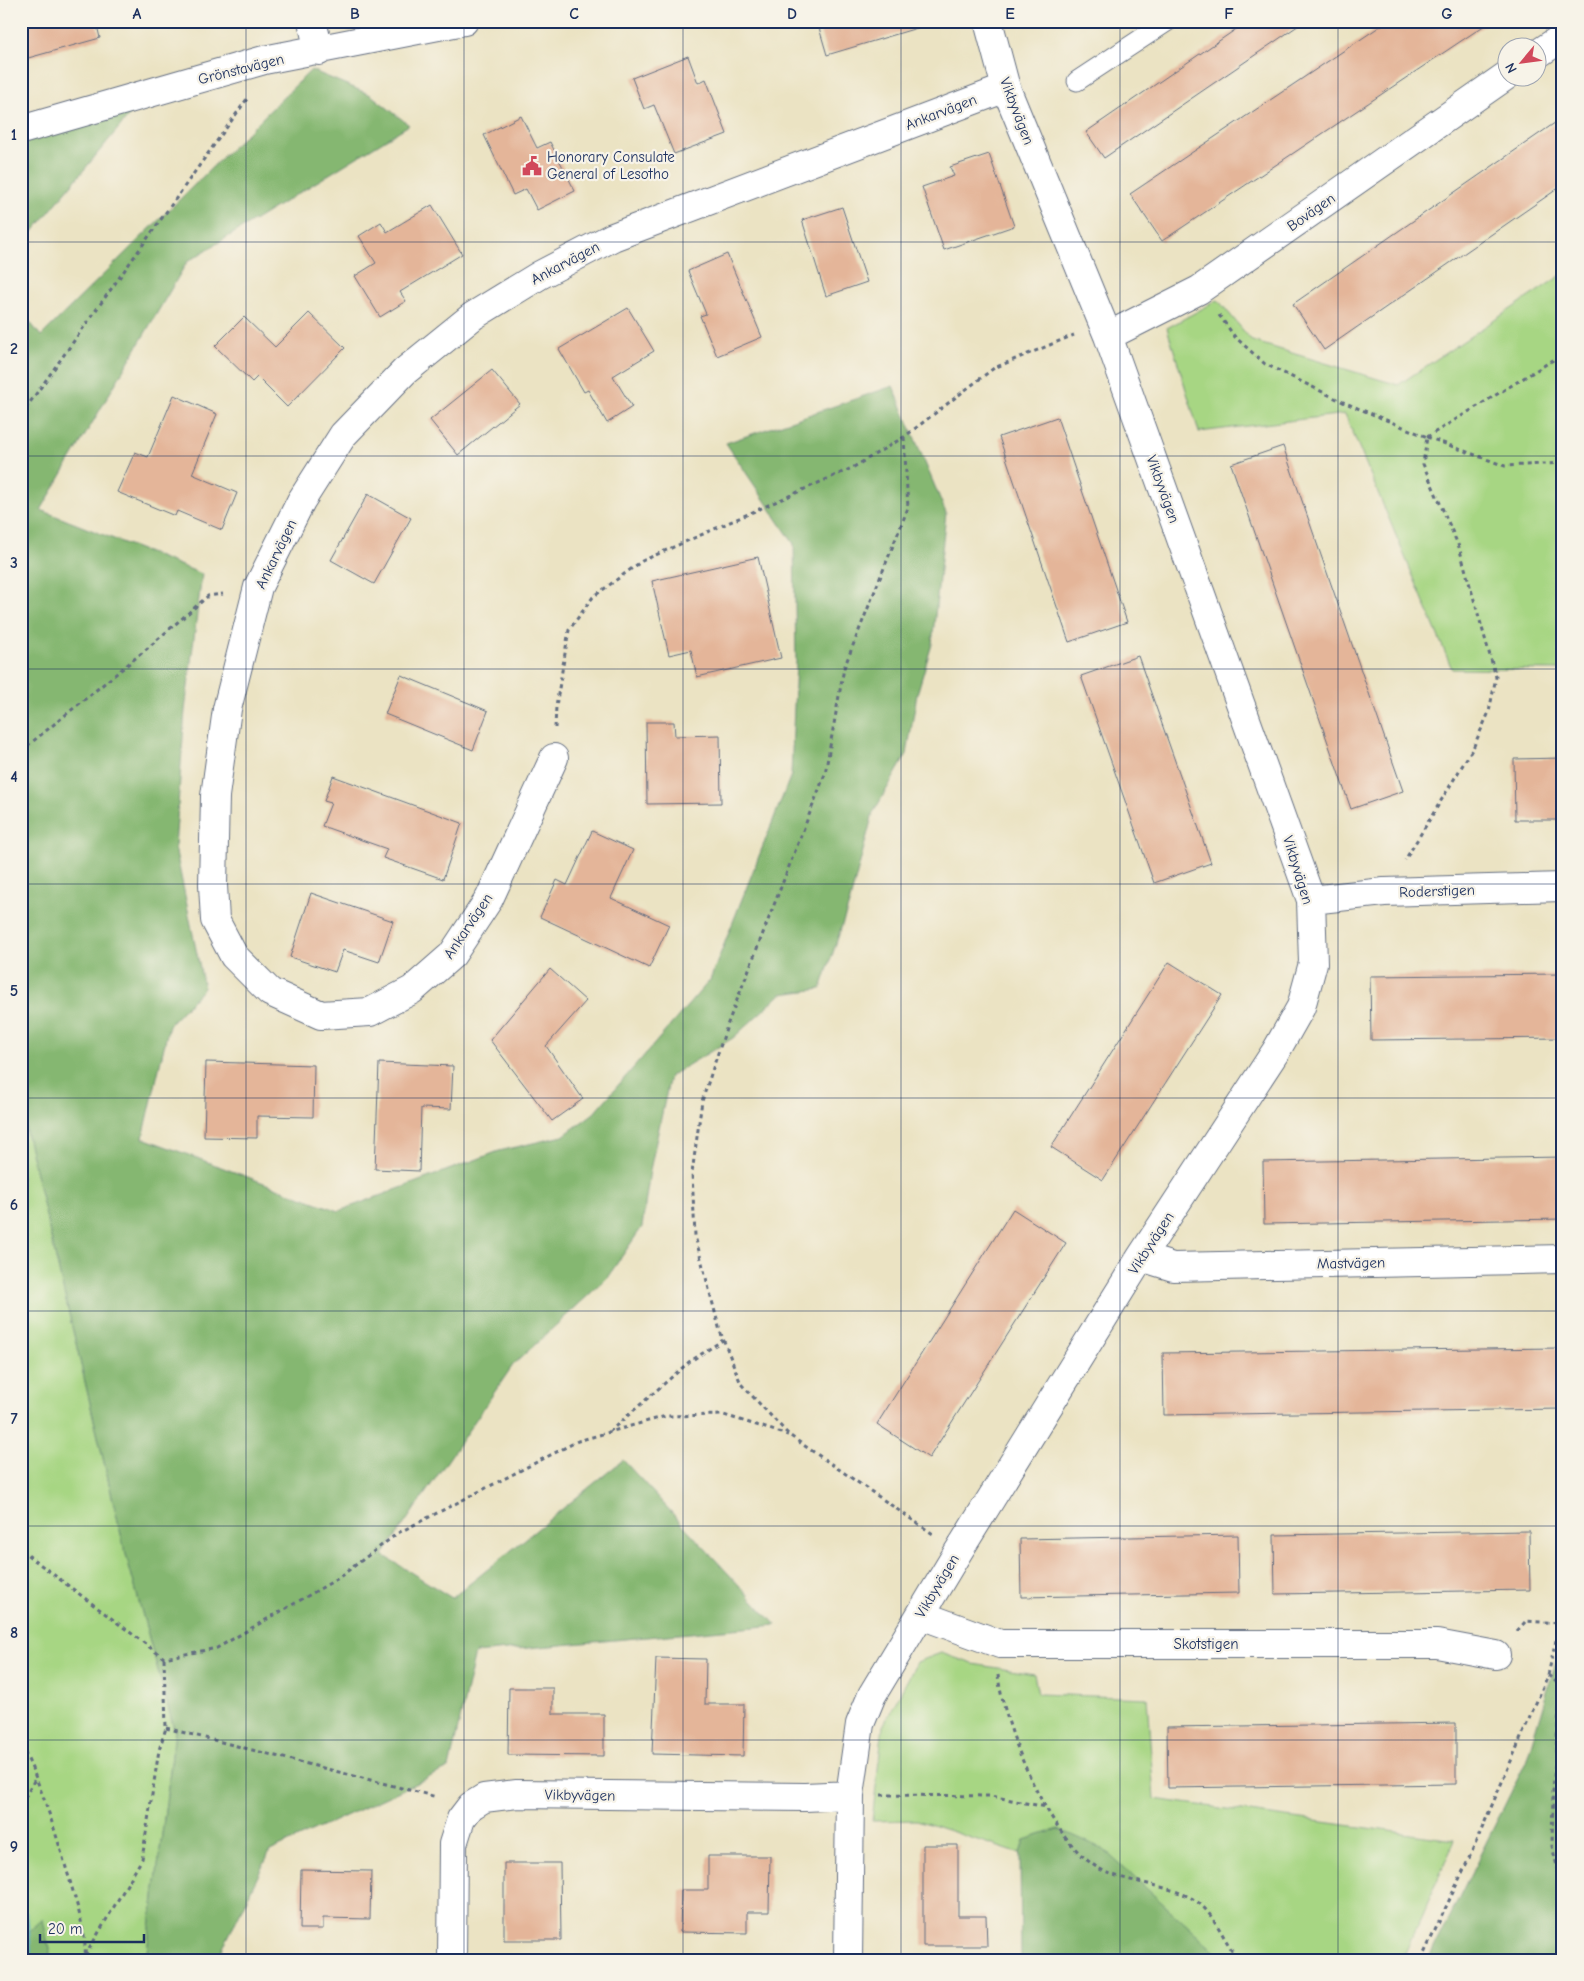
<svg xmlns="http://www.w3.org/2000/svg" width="1584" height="1981" font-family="'Comic Neue',sans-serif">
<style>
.green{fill:#a7d683;stroke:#618270}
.forest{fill:#85b771;stroke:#507368}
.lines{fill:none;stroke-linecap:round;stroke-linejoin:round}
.stream{stroke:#43a9c3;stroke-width:10}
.building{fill:#e4b599}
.lane-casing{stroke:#646e81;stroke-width:21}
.street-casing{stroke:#646e81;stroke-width:30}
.path{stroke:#646e81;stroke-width:3;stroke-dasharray:4 4;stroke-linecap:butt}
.lane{stroke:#fff;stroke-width:19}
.street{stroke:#fff;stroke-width:28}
.grid{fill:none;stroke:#1b2f5e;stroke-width:1;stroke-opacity:0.55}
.labels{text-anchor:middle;stroke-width:4.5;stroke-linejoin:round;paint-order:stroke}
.street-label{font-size:15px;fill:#1b2f5e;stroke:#f7f3e8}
.poi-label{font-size:15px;fill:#1b2f5e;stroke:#f7f3e8;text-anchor:start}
.neatline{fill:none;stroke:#1b2f5e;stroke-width:2}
.grid-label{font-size:16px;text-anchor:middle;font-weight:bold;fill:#1b2f5e}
</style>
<rect width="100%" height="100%" fill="#f7f3e8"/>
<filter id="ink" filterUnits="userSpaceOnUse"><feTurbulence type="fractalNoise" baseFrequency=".02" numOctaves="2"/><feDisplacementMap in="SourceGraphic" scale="10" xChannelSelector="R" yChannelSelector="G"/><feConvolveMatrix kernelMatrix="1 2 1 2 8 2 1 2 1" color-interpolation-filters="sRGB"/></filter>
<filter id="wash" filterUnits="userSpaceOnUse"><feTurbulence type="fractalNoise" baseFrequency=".0096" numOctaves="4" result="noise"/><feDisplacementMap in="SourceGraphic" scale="20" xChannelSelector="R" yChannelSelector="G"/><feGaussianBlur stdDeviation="1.12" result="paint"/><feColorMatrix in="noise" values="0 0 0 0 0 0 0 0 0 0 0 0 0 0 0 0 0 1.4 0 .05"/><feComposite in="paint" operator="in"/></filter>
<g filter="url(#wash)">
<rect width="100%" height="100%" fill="#ebe3c3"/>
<path class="green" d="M 1563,274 L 1563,670 L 1452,669 L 1345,414 L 1199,432 L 1167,328 L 1218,300 L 1252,341 L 1398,385 Z
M 21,1110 L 124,1547 L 175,1732 L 146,1960 L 51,1960 L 43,1920 L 21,1939 Z
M 941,1653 L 973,1664 L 1034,1674 L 1038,1694 L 1147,1698 L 1154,1799 L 1455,1840 L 1402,1960 L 1225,1960 L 1103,1850 L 1024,1840 L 1020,1854 L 917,1820 L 872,1821 L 883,1726 L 917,1662 Z"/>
<path class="forest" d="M 311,70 L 371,95 L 409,125 L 187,262 L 41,510 L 202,574 L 185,710 L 175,847 L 204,988 L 169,1025 L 143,1138 L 339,1211 L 499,1151 L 563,1136 L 594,1113 L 710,980 L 791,775 L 796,662 L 794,544 L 726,443 L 893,386 L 946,513 L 932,644 L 917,694 L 907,754 L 873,813 L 849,904 L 821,989 L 781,994 L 733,1038 L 670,1076 L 650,1170 L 642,1227 L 607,1278 L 513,1365 L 383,1555 L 452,1598 L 623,1460 L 776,1625 L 475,1653 L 449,1768 L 270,1851 L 217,1960 L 146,1960 L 175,1732 L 124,1547 L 21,1110 L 21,311 L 41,336 Z
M 136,107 L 21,246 L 21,143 Z
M 1563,1638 L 1563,1960 L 1428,1960 L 1526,1762 Z
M 1059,1829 L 1103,1849 L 1225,1960 L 1021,1960 L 1020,1854 L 1024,1840 Z
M 43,1919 L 51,1960 L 21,1960 L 21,1939 Z"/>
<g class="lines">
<path class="stream" d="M 23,1916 L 28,1960"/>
</g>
<g id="blocks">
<path class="building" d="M 21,21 L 96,21 L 100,38 L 21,60 Z
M 149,21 L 173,21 L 173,22 L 150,28 Z
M 817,21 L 937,21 L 937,22 L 827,55 Z
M 1248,21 L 1305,21 L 1104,158 L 1086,132 Z
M 1388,21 L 1491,21 L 1162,241 L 1130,194 Z
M 688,56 L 698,83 L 706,79 L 727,134 L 674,154 L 654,105 L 644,109 L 632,78 Z
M 521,116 L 537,148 L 550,142 L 575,191 L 537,210 L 526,189 L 513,195 L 484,135 Z
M 1562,118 L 1563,185 L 1324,350 L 1293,304 Z
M 989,154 L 1014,226 L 944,250 L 922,187 L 954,176 L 950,167 Z
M 432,205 L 462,254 L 400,292 L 406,301 L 380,317 L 355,276 L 376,263 L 359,236 L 381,222 L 387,232 Z
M 842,207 L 867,282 L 826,296 L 802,220 Z
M 727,254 L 762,337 L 717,356 L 700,316 L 706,314 L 688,271 Z
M 628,308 L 654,351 L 613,376 L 632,407 L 607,423 L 588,390 L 584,392 L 559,349 Z
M 309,313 L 345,348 L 287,407 L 257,377 L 252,382 L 215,346 L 244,317 L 275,347 Z
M 492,370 L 520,404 L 458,455 L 430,420 Z
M 174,395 L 217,414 L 192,474 L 237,493 L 222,530 L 177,511 L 175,516 L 117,492 L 135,452 L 148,457 Z
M 1057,417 L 1127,622 L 1069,642 L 999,437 Z
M 1283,446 L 1403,791 L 1351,809 L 1231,464 Z
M 368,494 L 411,518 L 374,584 L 331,560 Z
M 758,557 L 781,658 L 697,677 L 691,650 L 669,655 L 652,581 Z
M 1138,656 L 1211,863 L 1154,883 L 1081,676 Z
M 401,675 L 488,711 L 473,750 L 385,714 Z
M 646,722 L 674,722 L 675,736 L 720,735 L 721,803 L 647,804 Z
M 1563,758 L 1563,820 L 1515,820 L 1514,759 Z
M 333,776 L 462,823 L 443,879 L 383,858 L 387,849 L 322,826 L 331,803 L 324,801 Z
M 592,831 L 633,850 L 611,898 L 669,925 L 649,968 L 540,917 L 557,880 L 567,885 Z
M 311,893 L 393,921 L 379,962 L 343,950 L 335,972 L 290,957 Z
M 1169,962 L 1222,995 L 1103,1180 L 1051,1147 Z
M 550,969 L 586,1001 L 546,1046 L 583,1099 L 552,1121 L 490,1040 Z
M 1563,974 L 1563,1038 L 1371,1040 L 1370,976 Z
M 206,1062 L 314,1065 L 313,1117 L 257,1116 L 257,1138 L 204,1137 Z
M 379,1063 L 453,1066 L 451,1109 L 421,1108 L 419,1171 L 375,1169 Z
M 1563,1157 L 1563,1219 L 1264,1224 L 1263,1162 Z
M 1013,1209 L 1066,1243 L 929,1458 L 877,1424 Z
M 1560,1348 L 1561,1409 L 1164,1415 L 1163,1353 Z
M 1529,1531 L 1530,1590 L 1275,1594 L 1274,1535 Z
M 1238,1535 L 1239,1593 L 1021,1597 L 1020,1539 Z
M 656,1658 L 706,1659 L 705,1704 L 744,1704 L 743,1756 L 652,1754 Z
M 509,1688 L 553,1688 L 553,1714 L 604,1714 L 604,1756 L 508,1755 Z
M 1456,1723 L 1456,1784 L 1168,1788 L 1167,1727 Z
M 923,1845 L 958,1845 L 958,1916 L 986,1916 L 987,1946 L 923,1946 Z
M 708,1856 L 770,1856 L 769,1912 L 747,1912 L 747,1933 L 680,1932 L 681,1890 L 708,1890 Z
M 504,1863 L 560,1863 L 561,1940 L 504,1940 Z
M 301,1870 L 371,1871 L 370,1919 L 323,1918 L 323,1929 L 300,1929 Z"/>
</g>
</g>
<g filter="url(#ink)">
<use href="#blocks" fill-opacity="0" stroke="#646e81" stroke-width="1"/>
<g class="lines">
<defs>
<path id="lane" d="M 1077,81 L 1168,21"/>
<path id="street" d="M 312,21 L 319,51
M 1536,55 L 1563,37
M 21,130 L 264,60 L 464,21
M 1108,336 L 1199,290 L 1506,76
M 554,758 L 489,899 L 452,955 L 412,990 L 370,1012 L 321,1015 L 270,992 L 234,956 L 215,920 L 213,885 L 215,796 L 227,709 L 258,587 L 301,501 L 343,435 L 405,371 L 473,316 L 540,275 L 613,237 L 1006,88
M 1311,900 L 1384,892 L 1563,887
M 1141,1257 L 1173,1267 L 1563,1259
M 921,1615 L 1000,1644 L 1437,1644 L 1496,1655
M 452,1960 L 453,1844 L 461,1819 L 471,1806 L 484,1798 L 517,1794 L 805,1797 L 850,1795
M 848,1960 L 850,1795 L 860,1724 L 872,1695 L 958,1552 L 1141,1257 L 1276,1051 L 1301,1007 L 1313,963 L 1311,900 L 1108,336 L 1006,88 L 988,21"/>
</defs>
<use href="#lane" class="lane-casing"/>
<use href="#street" class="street-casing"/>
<path class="path" d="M 1219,315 L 1235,337 L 1265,364 L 1343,402 L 1427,437 L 1423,464 L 1459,547 L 1496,677 L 1489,712 L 1473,748 L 1405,860
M 21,415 L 247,99
M 904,437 L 908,508 L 844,668 L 825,774 L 728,1023 L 702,1101 L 692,1173 L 695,1236 L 720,1331 L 741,1384 L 789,1435 L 933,1534
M 1427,437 L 1563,354
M 1427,437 L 1505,466 L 1563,463
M 555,728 L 556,706 L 569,630 L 593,597 L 642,561 L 852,468 L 904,437 L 994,368 L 1074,335
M 21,751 L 143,652 L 208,596 L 223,594
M 609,1432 L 689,1362 L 723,1340
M 21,1550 L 164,1658 L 217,1648 L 337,1579 L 398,1533 L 578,1441 L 666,1416 L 724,1415 L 788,1435
M 1517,1631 L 1526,1621 L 1559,1623
M 998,1675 C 1004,1730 1052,1849 1106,1872 C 1134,1884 1166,1884 1193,1899 C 1214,1911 1224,1942 1239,1960
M 1548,1675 L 1561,1686 L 1553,1791 L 1552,1846 L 1563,1890
M 166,1728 L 437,1797
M 21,1745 C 43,1788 56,1835 70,1881 C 77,1905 87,1935 85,1960
M 881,1795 L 991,1796 L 1046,1807
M 21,1805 L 36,1777
M 85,1956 L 142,1859 L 159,1750 L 166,1728 L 164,1658
M 1421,1960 L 1471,1854 L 1548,1675 L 1563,1610"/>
<use href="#lane" class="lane"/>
<use href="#street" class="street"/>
</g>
</g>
<path class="grid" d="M 246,21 L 246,1960M 464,21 L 464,1960M 683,21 L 683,1960M 901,21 L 901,1960M 1120,21 L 1120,1960M 1338,21 L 1338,1960M 21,242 L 1563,242M 21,456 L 1563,456M 21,669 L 1563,669M 21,884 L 1563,884M 21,1098 L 1563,1098M 21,1311 L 1563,1311M 21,1526 L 1563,1526M 21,1740 L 1563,1740"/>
<defs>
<symbol id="civic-bare" viewBox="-9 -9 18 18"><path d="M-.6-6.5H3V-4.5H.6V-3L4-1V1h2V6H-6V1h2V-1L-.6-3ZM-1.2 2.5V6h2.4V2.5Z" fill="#d1495b" stroke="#f7f3e8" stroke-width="2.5" paint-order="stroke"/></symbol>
</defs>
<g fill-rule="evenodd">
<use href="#civic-bare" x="518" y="152" width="28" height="28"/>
</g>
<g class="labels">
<g class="street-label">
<text transform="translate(241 69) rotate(-14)" y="5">Grönstavägen</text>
<text transform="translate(1017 111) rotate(69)" y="5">Vikbyvägen</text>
<text transform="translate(941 112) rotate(-21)" y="5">Ankarvägen</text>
<text transform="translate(1311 212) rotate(-35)" y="5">Bovägen</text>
<text transform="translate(565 263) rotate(-28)" y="5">Ankarvägen</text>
<text transform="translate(1163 489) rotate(70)" y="5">Vikbyvägen</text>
<text transform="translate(276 554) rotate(-64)" y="5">Ankarvägen</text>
<text transform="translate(1298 870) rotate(73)" y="5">Vikbyvägen</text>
<text transform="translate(1437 891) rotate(-2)" y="5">Roderstigen</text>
<text transform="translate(468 926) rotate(-56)" y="5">Ankarvägen</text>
<text transform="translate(1151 1243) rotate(-57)" y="5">Vikbyvägen</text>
<text transform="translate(1351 1263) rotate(-1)" y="5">Mastvägen</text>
<text transform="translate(937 1586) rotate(-59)" y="5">Vikbyvägen</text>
<text x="1206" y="1649">Skotstigen</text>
<text transform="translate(580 1795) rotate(1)" y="5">Vikbyvägen</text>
</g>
<g class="poi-label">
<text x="547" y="162">Honorary Consulate<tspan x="547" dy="17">General of Lesotho</tspan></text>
</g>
</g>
<rect width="1584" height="1981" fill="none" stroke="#f7f3e8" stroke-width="55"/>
<g transform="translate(1522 62) rotate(241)"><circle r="24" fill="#f7f3e8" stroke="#9fa5b1"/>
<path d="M0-4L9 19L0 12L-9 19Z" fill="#d1495b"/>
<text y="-8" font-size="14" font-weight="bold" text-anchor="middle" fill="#1b2f5e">N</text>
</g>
<path d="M40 1934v8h104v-8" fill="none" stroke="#1b2f5e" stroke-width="2.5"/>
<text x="48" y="1934" font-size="15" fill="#1b2f5e" stroke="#f7f3e8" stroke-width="4" paint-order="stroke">20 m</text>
<rect x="28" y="28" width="1528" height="1926" class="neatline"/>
<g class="grid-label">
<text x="137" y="19">A</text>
<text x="355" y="19">B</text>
<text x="574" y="19">C</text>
<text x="792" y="19">D</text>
<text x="1010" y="19">E</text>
<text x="1229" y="19">F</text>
<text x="1447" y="19">G</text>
<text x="14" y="140">1</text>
<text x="14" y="354">2</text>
<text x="14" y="568">3</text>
<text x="14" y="782">4</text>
<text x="14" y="996">5</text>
<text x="14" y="1210">6</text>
<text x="14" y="1424">7</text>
<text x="14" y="1638">8</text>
<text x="14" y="1852">9</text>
</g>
</svg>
